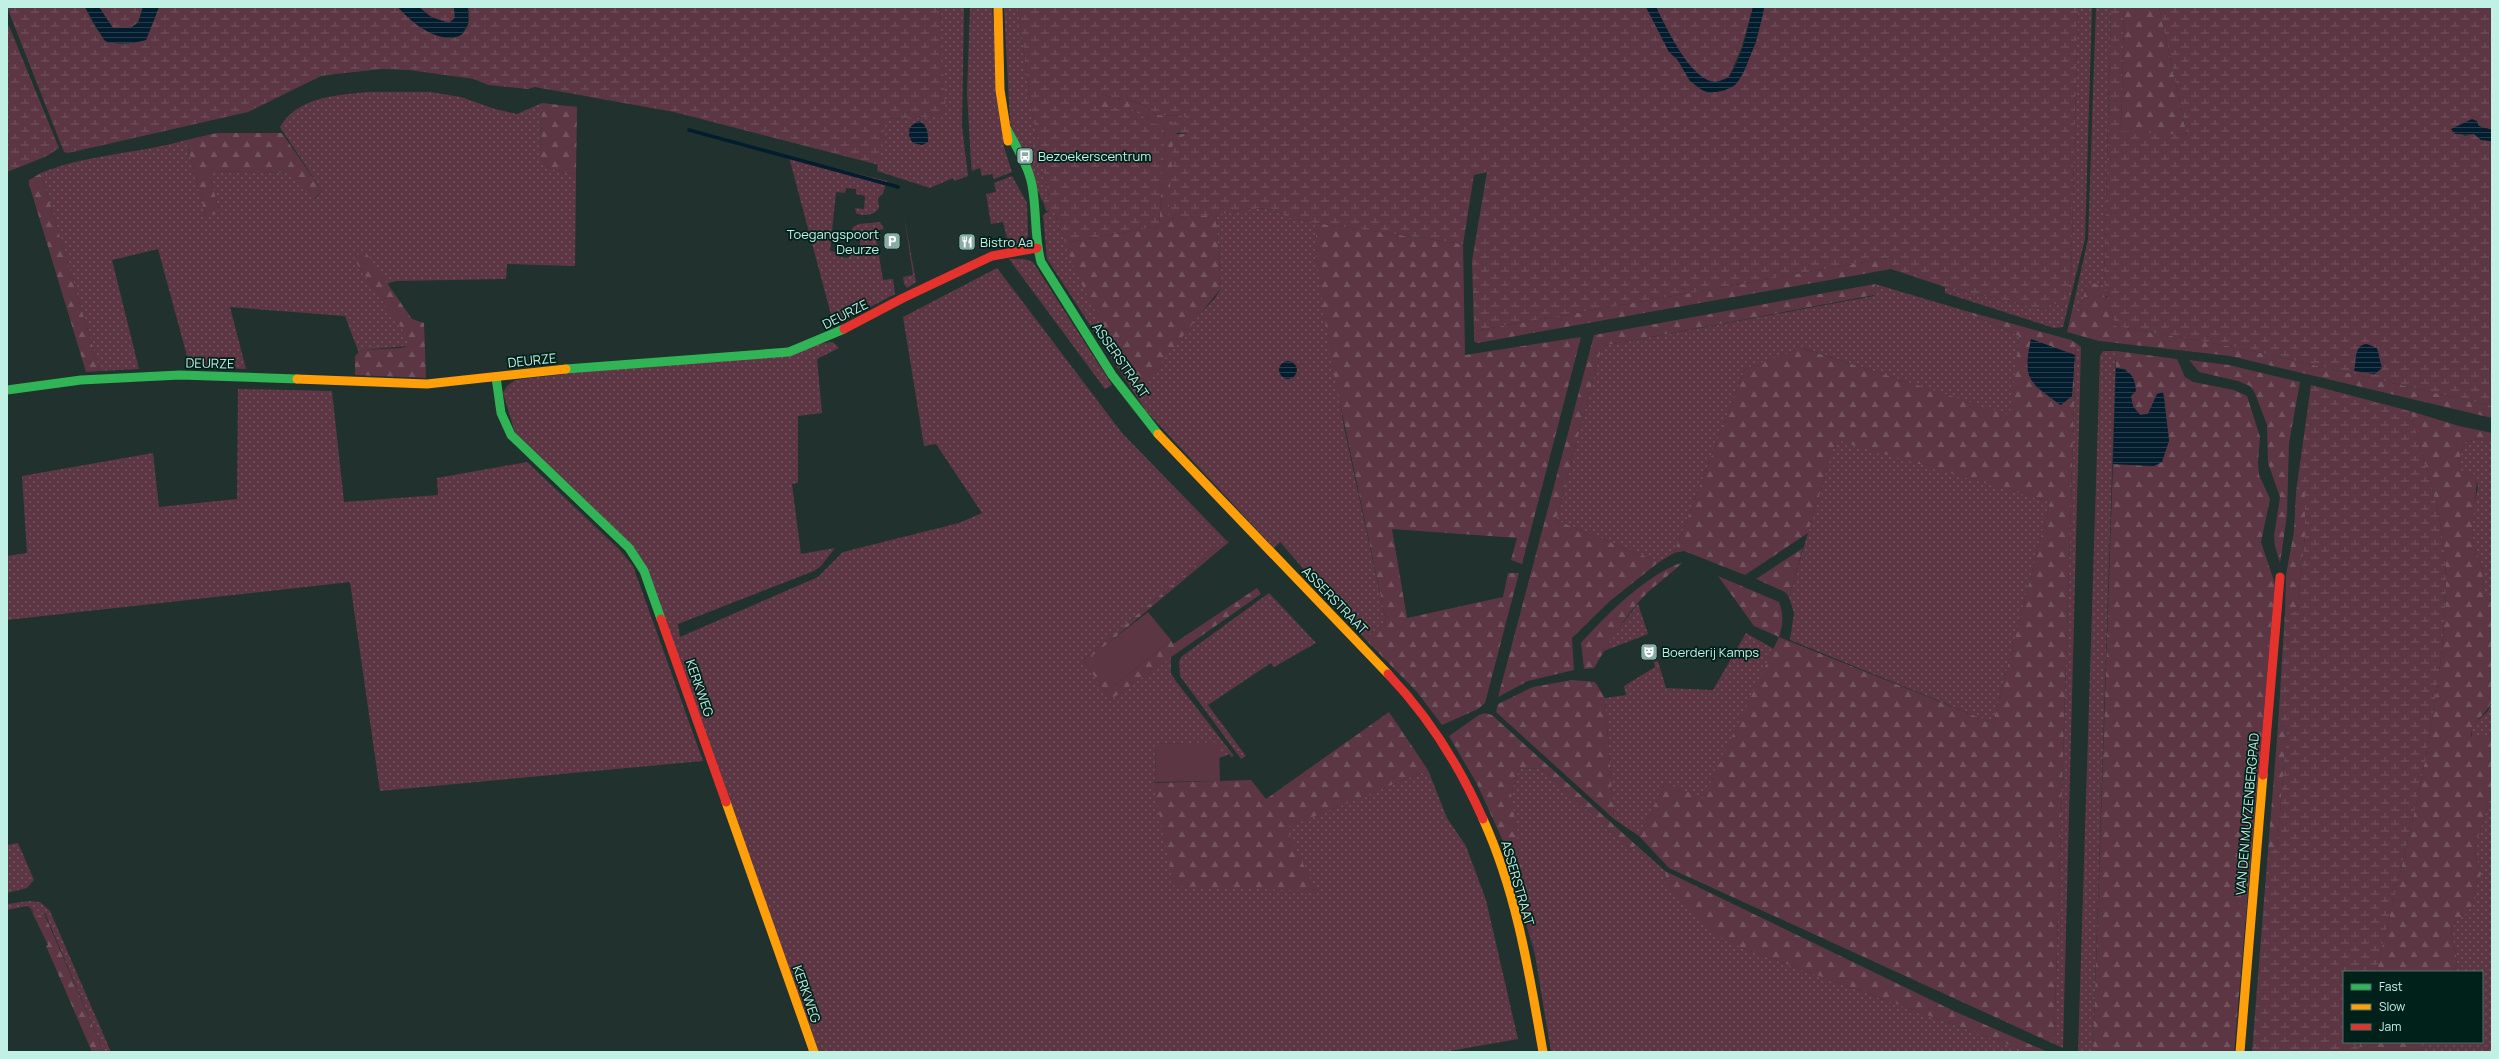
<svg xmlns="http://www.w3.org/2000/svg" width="2499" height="1059" font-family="Manrope,sans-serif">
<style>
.grass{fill:url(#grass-dots);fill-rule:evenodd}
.forest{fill:url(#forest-firs);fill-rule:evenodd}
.wetland{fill:url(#wetland-marsh)}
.garden{fill:#5d3644}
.water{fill:url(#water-rules)}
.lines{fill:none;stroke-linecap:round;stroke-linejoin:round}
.stream{stroke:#031d2e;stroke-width:3.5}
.fast{stroke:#30b455;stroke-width:9}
.slow{stroke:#ff9f0a;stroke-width:9}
.jam{stroke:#e5322d;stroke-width:9}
.labels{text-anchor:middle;stroke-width:3.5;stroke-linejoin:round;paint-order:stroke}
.poi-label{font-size:13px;fill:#c1f0e4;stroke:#00201a;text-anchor:start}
.street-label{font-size:13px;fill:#c1f0e4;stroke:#00201a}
</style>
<defs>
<pattern id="grass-dots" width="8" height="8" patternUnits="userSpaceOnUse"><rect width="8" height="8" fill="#5d3644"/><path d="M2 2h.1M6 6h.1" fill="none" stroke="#72535f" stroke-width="1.8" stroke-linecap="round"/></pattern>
<pattern id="forest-firs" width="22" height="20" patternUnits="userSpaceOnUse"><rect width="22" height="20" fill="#5d3644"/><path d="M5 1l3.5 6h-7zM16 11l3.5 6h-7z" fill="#72535f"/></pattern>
<pattern id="wetland-marsh" width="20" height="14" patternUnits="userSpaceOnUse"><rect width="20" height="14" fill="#5d3644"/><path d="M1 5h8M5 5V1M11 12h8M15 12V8" fill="none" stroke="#72535f"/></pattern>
<pattern id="water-rules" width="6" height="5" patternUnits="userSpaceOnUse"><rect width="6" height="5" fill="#031d2e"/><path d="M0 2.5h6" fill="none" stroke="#263e4c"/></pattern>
</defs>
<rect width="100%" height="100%" fill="#20312e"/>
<path class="grass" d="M 941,7 L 964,7 L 962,126 L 968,176 L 954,181 L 953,178 L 930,188 L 877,171 L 885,119 L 935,117 ZM 914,123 L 924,124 L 928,137 L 922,145 L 911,141 L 909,129 Z
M 970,7 L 992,7 L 1004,147 L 1012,172 L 994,179 L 992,174 L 982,176 L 980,168 L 972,171 L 971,163 L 967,93 Z
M 1004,7 L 1018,7 L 1031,108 L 1049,197 L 1049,199 L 1042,201 L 1010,123 Z
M 2078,7 L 2092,7 L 2085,239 L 2063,327 L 2054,328 L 1945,293 L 1945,287 L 2046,310 L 2052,303 L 2064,307 L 2071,277 Z
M 2096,7 L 2111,7 L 2104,282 L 2108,297 L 2086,286 L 2080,312 L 2072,311 L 2088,239 Z
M 368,92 L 430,92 L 461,97 L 495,109 L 517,114 L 542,103 L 541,160 L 549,168 L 576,175 L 575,266 L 507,264 L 506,279 L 395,281 L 387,284 L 364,251 L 357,264 L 407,336 L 407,346 L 361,350 L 359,353 L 345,316 L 230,307 L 246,369 L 190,367 L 158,249 L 112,260 L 139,369 L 100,371 L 41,173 C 87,154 138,154 186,140 L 206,218 L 219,209 L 210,177 L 213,171 L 288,173 L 315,199 L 322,191 L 280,127 C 297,97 337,95 368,92 Z
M 789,157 L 887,181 L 883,193 L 878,198 L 879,208 C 875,215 863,217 856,213 L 855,208 L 864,209 L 865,196 L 856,194 L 856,189 L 846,188 L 845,193 L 836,192 L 830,251 L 840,252 L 839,257 L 849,258 L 850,253 L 859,254 L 861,231 L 852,230 L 853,227 L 859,224 L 880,222 L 884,229 L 875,231 L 883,280 L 893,279 L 895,294 L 834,326 Z
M 1012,176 L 1027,203 L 1028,236 L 1021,244 L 1003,247 L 1000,241 L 1007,238 L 1003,222 L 991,224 L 986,194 L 996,192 L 994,183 Z
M 1257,208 L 1274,210 L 1287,217 L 1316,223 L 1316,254 L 1344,427 L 1386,621 L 1365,639 L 1280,542 L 1274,548 L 1146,411 L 1047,259 L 1043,215 L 1052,209 L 1054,210 C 1069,258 1090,302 1115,345 L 1187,328 L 1215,298 L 1221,288 L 1216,214 Z
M 904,215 L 916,282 L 907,288 L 904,284 L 903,277 L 913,275 Z
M 1009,259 L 1024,259 L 1033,262 L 1112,385 L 1105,389 Z
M 997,268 L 1122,433 L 1226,540 L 1083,660 L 1110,700 L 1171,657 L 1171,673 L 1175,680 L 1234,756 L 1231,757 L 1230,754 L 1219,758 L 1219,743 L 1155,744 L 1156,782 L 1153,783 L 1315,891 L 1285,828 L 1428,770 L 1447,818 L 1466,846 L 1486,900 L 1518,1039 L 1444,1052 L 819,1052 L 645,568 L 516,436 L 503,393 L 507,386 L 515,380 L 833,342 L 839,348 L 817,359 L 822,413 L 798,416 L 798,483 L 792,484 L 801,554 L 835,548 L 821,566 L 814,571 L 678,624 L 680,637 L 818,577 L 843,552 L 959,523 L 982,513 L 936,444 L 924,446 L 903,317 Z
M 1875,284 L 1959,309 L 2019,336 L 2011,416 L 1803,348 L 1745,369 L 1674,553 L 1659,562 L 1556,520 L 1602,346 L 1874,296 Z
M 2076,343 L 2081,347 L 2063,1048 L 2054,1044 Z
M 2103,351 L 2116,351 L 2093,1052 L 2078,1052 L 2100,356 Z
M 238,389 L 332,391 L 344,502 L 438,495 L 437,478 L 527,462 L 619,549 L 633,566 L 703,761 L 380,791 L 350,582 L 7,620 L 7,556 L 27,553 L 22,476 L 153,453 L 159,507 L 237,499 Z
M 1836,439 L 2050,502 L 1993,723 L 1790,640 L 1794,613 L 1789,597 Z
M 2478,439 L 2492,445 L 2492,602 L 2482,594 L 2483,570 L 2472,540 L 2474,506 L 2478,487 L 2475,475 L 2461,471 L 2458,463 L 2465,442 Z
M 1269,593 L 1316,643 L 1274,667 L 1271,663 L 1208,705 L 1246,756 L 1241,759 L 1180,676 L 1179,662 L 1181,657 Z
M 1638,604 L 1648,634 L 1604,651 L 1616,631 Z
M 1746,633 L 1774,649 L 1703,799 L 1665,783 L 1639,836 L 1614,819 L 1605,698 L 1626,695 L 1624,686 L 1655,667 L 1654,662 L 1658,661 L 1666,688 L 1713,690 Z
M 2492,701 L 2492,734 L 2478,739 L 2472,738 L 2472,726 L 2488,711 Z
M 1541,768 L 1630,850 L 1636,845 L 1665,871 L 1666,883 L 1742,948 L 2029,1052 L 1551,1052 L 1514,828 L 1511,793 L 1519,769 Z
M 2492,792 L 2492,1052 L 2420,1052 L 2425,1042 L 2482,1042 L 2482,972 L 2455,972 L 2457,959 L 2451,932 L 2455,922 L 2467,913 L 2473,904 L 2475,885 L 2482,873 L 2475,855 L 2478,837 Z
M 18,843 L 34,880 L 27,888 L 7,893 L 7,845 Z
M 29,901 L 40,902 L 50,911 L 111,1052 L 104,1052 L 45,913 L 36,917 L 31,908 L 27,906 L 7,910 L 7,904 Z"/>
<path class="forest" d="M 2124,7 L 2159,7 L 2187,135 L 2121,132 Z
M 1098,89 L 1104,95 L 1142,104 L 1157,115 L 1180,116 L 1194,119 L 1176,134 L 1188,134 L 1182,138 L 1169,219 L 1216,214 L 1221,288 L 1143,386 C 1110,343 1083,294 1065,243 L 1159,226 L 1165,138 L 1163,125 L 1155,124 L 1128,107 L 1101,107 L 1096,95 Z
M 542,103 L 577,107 L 576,175 L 549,168 L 541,160 Z
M 217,133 L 282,133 L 322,191 L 314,199 L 288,173 L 213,171 L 210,177 L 219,209 L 216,213 L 206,218 L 186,140 Z
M 41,173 L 100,371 L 86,372 L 29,184 L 29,180 Z
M 1316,223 L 1463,244 L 1465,355 L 1581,337 L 1522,564 L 1511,560 L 1517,538 L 1392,529 L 1407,618 L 1503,597 L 1508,573 L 1519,573 L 1485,703 L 1478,709 L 1442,725 L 1417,692 L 1365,639 L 1386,621 L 1330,356 L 1316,254 Z
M 364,250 L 412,319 L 424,323 L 426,378 L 355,375 L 355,356 L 361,350 L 401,348 L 407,346 L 407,336 L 357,264 L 356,256 Z
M 1893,257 L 1891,269 L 1477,343 L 1474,341 L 1474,331 Z
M 2092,283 L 2100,285 L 2105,297 L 2108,297 L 2115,326 L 2239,348 L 2492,406 L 2492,418 L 2230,356 L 2099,341 L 2067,332 L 2072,311 L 2080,312 L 2086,286 Z
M 1875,284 L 1874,295 L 1602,346 L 1556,520 L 1659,562 L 1610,601 L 1572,638 L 1574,670 L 1528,681 L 1498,697 L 1594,335 Z
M 1959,309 L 2071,340 L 2076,343 L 2054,1044 L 1669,868 L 1639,836 L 1665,783 L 1703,798 L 1779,637 L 1754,626 L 1718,576 L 1779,602 C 1784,615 1783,624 1779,637 L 1993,723 L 2050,502 L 1836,440 L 1808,533 L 1745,575 L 1684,551 L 1674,553 L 1745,369 L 1802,348 L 2010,415 L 2019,336 ZM 2034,385 L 2072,396 L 2060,405 Z
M 2116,351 L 2177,359 L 2185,377 L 2193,382 L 2234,390 L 2247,396 L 2260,437 L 2258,462 L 2259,475 L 2270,499 L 2261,542 L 2275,584 L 2234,1052 L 2093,1052 L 2113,464 L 2154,466 L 2169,441 L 2164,395 L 2157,394 L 2148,414 L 2140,415 C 2128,405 2129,384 2126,369 L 2116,368 Z
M 2189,360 L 2229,365 L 2300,382 L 2289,443 L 2287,515 L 2280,563 L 2275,546 L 2274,536 L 2280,497 L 2268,463 L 2267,425 L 2255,393 L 2250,386 L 2238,381 L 2199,372 Z
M 2410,411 L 2459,426 L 2492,433 L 2492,445 L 2478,439 L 2465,442 L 2458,463 L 2461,471 L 2476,475 L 2477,478 L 2472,540 L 2483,570 L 2482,594 L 2492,602 L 2492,701 C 2486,715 2473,720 2471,736 L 2478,739 L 2492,734 L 2492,792 L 2478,837 L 2475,855 L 2482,873 L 2475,886 L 2473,904 L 2467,913 L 2455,922 L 2451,932 L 2457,959 L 2455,972 L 2376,972 C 2399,876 2425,780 2438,682 C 2443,641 2448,599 2445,558 C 2441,508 2423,459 2410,411 Z
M 2296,492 L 2305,492 L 2305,534 L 2297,613 L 2285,611 L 2286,575 L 2294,531 Z
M 1226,540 L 1229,542 L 1093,656 L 1115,685 L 1171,640 L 1173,644 L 1257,588 L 1261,594 L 1110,700 L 1083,660 Z
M 1803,548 L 1789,597 L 1785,592 L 1756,579 Z
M 1683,562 C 1672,573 1659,582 1648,592 C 1625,615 1610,641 1594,668 L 1584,669 L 1581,643 C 1607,614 1646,575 1683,562 Z
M 1572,680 L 1595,682 L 1605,698 L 1614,819 L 1496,712 L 1498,704 L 1533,687 Z
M 1389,712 L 1428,770 L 1286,828 L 1316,891 L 1174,886 L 1153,783 L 1251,780 L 1266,799 Z
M 1485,713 L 1492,715 L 1636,845 L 1630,850 L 1541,768 L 1519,769 L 1511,793 L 1534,952 L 1503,841 L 1477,784 L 1449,736 L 1479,715 Z
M 2278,726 L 2287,727 L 2277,849 L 2268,850 Z
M 1665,871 L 1956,1012 L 2048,1052 L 2029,1052 L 1742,948 L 1716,935 L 1666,883 Z
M 29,906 L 36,917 L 44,913 L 104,1052 L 92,1052 L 46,946 L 48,945 Z
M 2360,1042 L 2425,1042 L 2420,1052 L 2358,1052 Z"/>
<path class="wetland" d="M 7,7 L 85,7 C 101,41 108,50 146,40 L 159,7 L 398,7 C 409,20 449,52 465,31 C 470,24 470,15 468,7 L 941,7 L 940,25 L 946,111 L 935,117 L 886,119 L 879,165 L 674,112 L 535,87 L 528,89 L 488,85 L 474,79 L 409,70 L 382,69 L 336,74 L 321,76 L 248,112 L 68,153 L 64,152 Z
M 99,7 L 143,7 L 138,23 L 130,28 L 113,28 Z
M 419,7 L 454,7 L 455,18 L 449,23 C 437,21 427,15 419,7 Z
M 1018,7 L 1646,7 L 1669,52 L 1677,59 L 1690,81 L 1702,90 L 1710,93 L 1737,83 L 1756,43 L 1764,7 L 2078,7 L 2071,277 L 2064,307 L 2052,303 L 2046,310 L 1945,287 L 1891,269 L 1893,257 L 1474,331 L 1472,261 L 1487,172 L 1474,175 L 1463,244 L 1316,223 L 1287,217 L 1274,210 L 1258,208 L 1242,212 L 1168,219 L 1173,141 L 1188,134 L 1169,131 L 1168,125 L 1180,119 L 1192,119 L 1180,116 L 1157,115 L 1142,104 L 1104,95 L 1098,90 L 1097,96 L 1101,107 L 1128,107 L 1155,124 L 1163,124 L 1165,138 L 1159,226 L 1065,243 L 1054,210 L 1046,211 L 1043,201 L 1049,197 L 1031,108 Z
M 1656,7 L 1753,7 L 1742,46 L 1729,77 C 1723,80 1717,84 1711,82 C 1689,78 1665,25 1656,7 Z
M 2111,7 L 2124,7 L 2121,131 L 2187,135 L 2159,7 L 2492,7 L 2492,130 L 2479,126 L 2452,129 L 2465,136 L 2474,134 L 2481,140 L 2492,141 L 2492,406 L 2239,348 L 2115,326 L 2104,282 Z
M 9,26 L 59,148 L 47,156 L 7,172 L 7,27 Z
M 2311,385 L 2410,411 C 2423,459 2441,508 2445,558 C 2448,599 2443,641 2438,682 C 2425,780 2399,876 2376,972 L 2344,972 L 2344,1042 L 2360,1042 L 2358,1052 L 2252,1052 L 2268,850 L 2277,849 L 2287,727 L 2278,726 L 2285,611 L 2297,612 L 2305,534 L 2305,492 L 2296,492 Z"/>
<path class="garden" d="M 1148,612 L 1171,640 L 1115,685 L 1092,656 Z
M 1219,742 L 1220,781 L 1156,782 L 1155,744 Z"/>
<path class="water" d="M 85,7 L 99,7 L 113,28 L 130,28 L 138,23 L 143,7 L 159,7 L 146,40 L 131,43 L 109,43 L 104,40 Z
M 398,7 L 419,7 L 431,17 L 449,23 L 455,18 L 454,7 L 468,7 L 468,24 L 461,35 C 438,45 412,23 398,7 Z
M 1646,7 L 1656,7 C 1665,25 1696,93 1722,80 C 1725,79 1728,78 1730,75 C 1743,56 1747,29 1753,7 L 1764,7 C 1762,24 1747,73 1736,84 C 1730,90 1718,92 1710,93 L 1702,90 L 1690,81 L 1677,59 L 1669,52 Z
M 2472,119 L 2477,121 L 2479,126 L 2492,130 L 2492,141 L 2481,140 L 2474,134 L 2455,134 L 2451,129 Z
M 919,121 C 928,125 928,134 928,142 L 922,145 L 913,143 L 909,136 L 910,127 Z
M 2031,339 L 2075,355 L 2072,396 L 2061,405 C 2029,381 2022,381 2031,339 Z
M 2367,344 L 2377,348 L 2382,368 L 2375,374 L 2354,371 C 2357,361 2353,345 2367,344 Z
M1279 370a9 9 0 1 1 18 0a9 9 0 1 1-18 0Z
M 2116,368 C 2130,370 2135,376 2136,391 L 2131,396 L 2133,406 L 2140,415 L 2148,414 L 2157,394 L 2163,392 L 2169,441 L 2162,462 L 2154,466 L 2113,464 Z"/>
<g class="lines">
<path class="stream" d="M 689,130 L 898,187"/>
<path class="fast" d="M 1007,129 C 1016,147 1028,165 1032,185 C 1037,211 1034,237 1041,262 L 1112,375 L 1158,434
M 566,369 L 789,352 L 844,329
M 496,377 L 501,413 L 511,435 L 629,548 L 644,571 L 661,619
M 7,390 L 81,380 L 180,375 L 297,379"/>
<path class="slow" d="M 998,7 L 1000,90 L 1008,141
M 297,379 L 427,384 L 566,369
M 1158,434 L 1388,674
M 726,802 L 814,1052
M 1483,819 C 1517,894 1529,972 1543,1052
M 2240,1052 L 2263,775"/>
<path class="jam" d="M 844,329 L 903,298 L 992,256 L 1037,248
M 661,619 L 726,802
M 1388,674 C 1428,716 1460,767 1483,819
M 2263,775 L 2280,577"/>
</g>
<defs>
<symbol id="bus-square" viewBox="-11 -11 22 22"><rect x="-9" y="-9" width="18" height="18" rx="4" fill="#89ada4" stroke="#00201a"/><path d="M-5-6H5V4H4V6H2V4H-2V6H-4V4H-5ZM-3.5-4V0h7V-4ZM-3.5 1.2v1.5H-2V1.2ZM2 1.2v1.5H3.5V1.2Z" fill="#fff"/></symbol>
<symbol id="parking-square" viewBox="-11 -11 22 22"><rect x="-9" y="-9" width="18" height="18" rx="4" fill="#89ada4" stroke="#00201a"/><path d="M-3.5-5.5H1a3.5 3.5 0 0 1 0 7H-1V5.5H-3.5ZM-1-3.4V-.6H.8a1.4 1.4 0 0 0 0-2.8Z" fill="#fff"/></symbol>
<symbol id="restaurant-square" viewBox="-11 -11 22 22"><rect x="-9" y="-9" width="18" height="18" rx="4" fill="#89ada4" stroke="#00201a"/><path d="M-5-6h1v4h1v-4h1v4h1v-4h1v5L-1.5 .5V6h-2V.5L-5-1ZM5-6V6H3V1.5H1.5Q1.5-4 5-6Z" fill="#fff"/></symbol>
<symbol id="theatre-square" viewBox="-11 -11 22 22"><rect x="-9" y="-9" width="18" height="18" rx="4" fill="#89ada4" stroke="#00201a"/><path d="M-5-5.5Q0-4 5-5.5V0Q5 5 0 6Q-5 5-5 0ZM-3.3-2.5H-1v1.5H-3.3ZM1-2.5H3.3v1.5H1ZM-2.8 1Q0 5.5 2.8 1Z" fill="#fff"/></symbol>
</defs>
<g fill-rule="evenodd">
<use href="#bus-square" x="1015" y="146" width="20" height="20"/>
<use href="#parking-square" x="882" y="231" width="20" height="20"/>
<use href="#restaurant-square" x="957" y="232" width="20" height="20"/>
<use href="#theatre-square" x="1639" y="642" width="20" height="20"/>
</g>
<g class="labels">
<g class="poi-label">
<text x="1038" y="161">Bezoekerscentrum</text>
<text x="879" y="239" text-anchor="end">Toegangspoort<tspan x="879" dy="15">Deurze</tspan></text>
<text x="980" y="247">Bistro Aa</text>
<text x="1662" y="657">Boerderij Kamps</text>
</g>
<g class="street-label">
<text transform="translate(845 314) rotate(-27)" y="5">DEURZE</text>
<text transform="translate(532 360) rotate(-6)" y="5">DEURZE</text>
<text transform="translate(1121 360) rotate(55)" y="5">ASSERSTRAAT</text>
<text transform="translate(210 363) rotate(1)" y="5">DEURZE</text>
<text transform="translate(1335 600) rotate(46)" y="5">ASSERSTRAAT</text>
<text transform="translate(700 688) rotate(71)" y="5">KERKWEG</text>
<text transform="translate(2247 814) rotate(-85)" y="5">VAN DEN MUYZENBERGPAD</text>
<text transform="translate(1518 883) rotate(74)" y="5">ASSERSTRAAT</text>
<text transform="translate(807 994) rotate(71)" y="5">KERKWEG</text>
</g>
</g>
<rect width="2499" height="1059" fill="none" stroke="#c1f0e4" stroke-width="16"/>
<rect x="2343" y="971" width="140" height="72" fill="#00201a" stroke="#4d736b"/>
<rect x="2351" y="984" width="20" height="6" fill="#30b455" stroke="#4d736b"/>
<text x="2379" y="991" font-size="12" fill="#c1f0e4">Fast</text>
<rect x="2351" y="1004" width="20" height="6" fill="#ff9f0a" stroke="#4d736b"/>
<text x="2379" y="1011" font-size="12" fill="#c1f0e4">Slow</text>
<rect x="2351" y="1024" width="20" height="6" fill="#e5322d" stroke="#4d736b"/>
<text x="2379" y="1031" font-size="12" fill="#c1f0e4">Jam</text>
</svg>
